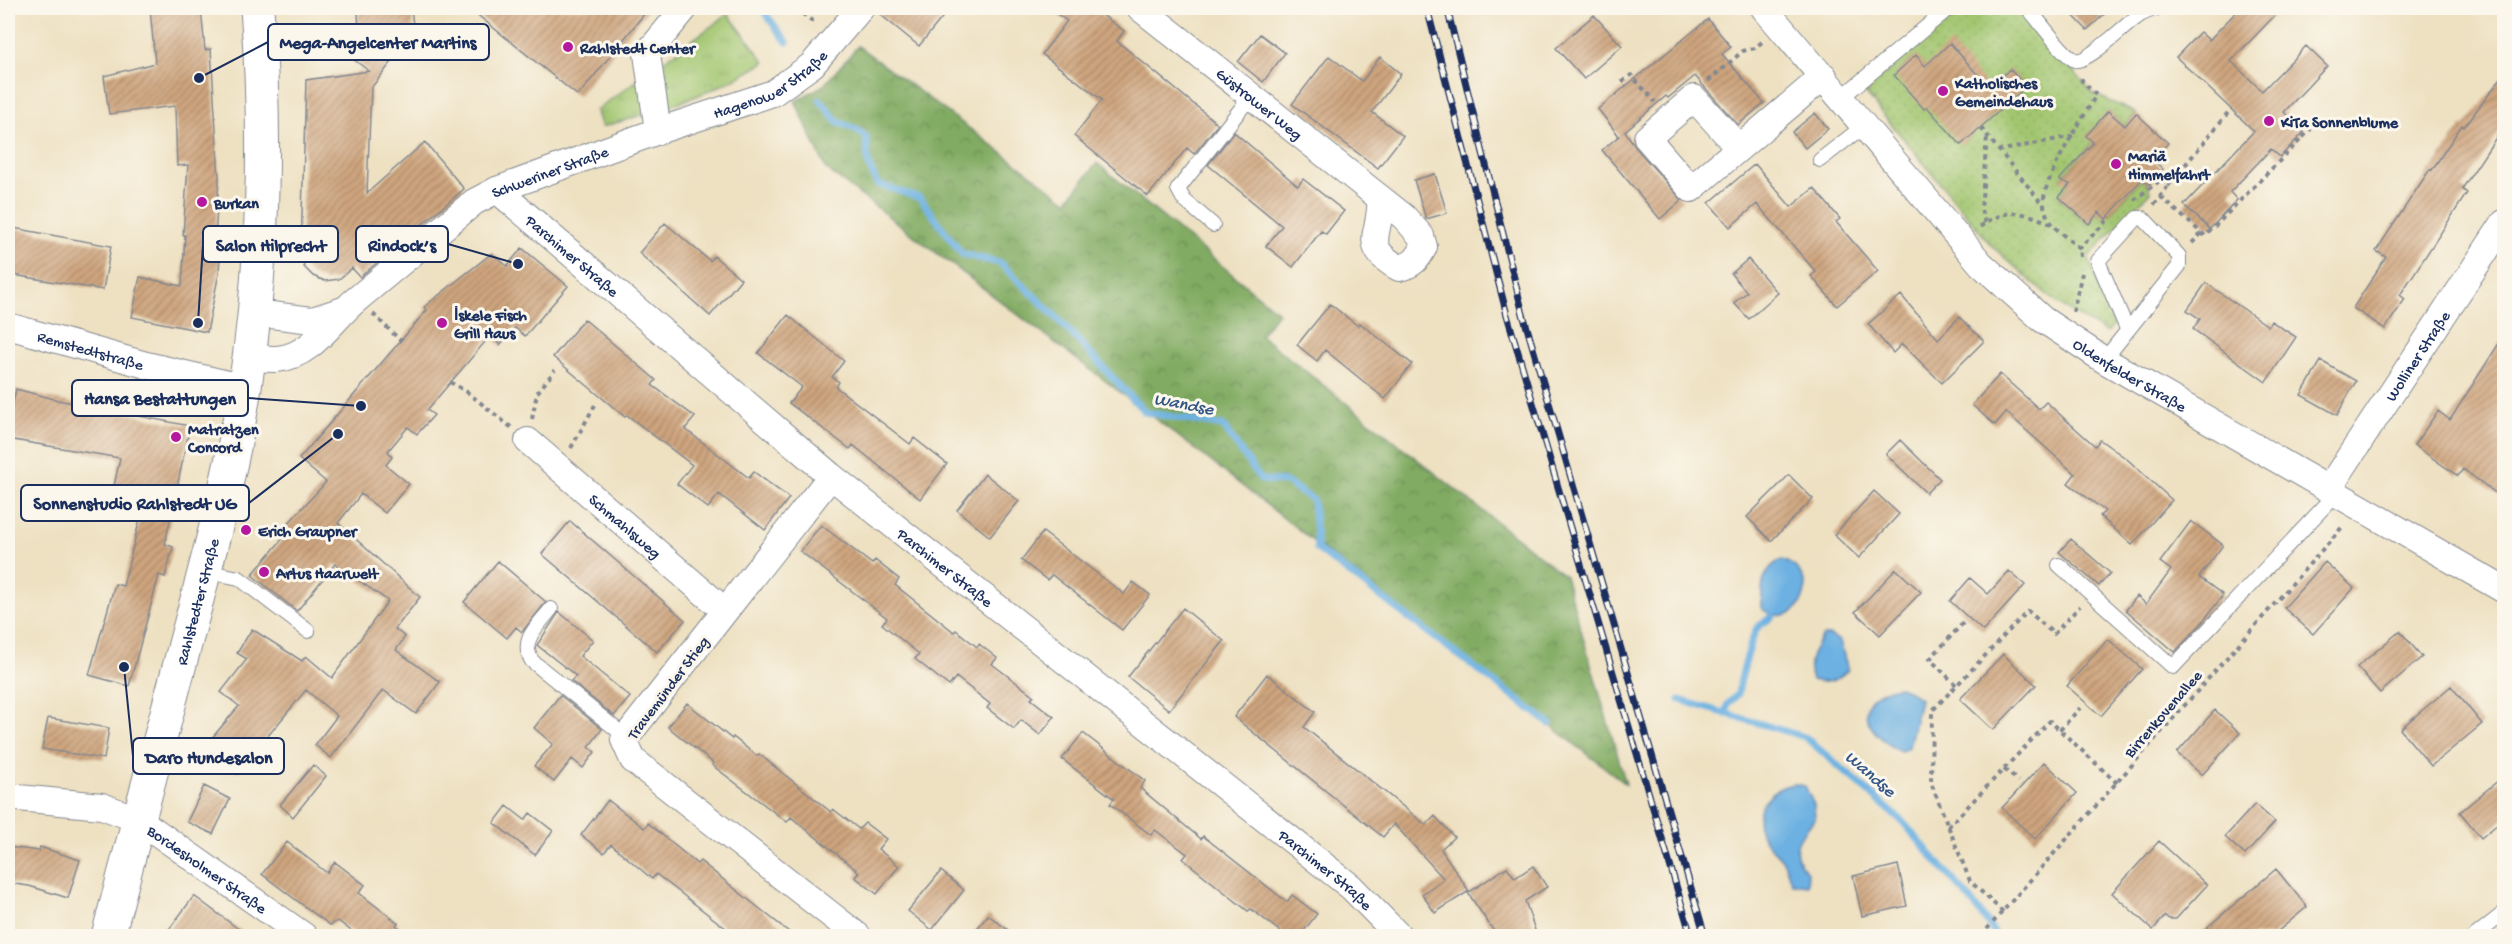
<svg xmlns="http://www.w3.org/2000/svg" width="2512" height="944" font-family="'Gochi Hand',sans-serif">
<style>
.grass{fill:url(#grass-dots);stroke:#5e7a67;stroke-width:1.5}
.forest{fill:url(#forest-crowns);stroke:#4e6d60;stroke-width:1.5}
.park{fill:url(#park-tufts);stroke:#5e7a67;stroke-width:1.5}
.water{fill:#6cb1e2;stroke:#4470a0;stroke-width:1.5}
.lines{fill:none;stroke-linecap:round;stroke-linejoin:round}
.stream{stroke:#6cb1e2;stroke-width:7}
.building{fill:url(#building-hatch)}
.lane-casing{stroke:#848890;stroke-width:16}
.street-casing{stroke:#848890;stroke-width:28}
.secondary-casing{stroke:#848890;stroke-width:35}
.path{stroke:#848890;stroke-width:4;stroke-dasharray:4.5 4.5;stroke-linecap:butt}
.lane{stroke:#fff;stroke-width:14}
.street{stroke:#fff;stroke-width:26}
.secondary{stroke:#fff;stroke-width:33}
.rail-casing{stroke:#1b2f5e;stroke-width:7}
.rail{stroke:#fbf7ec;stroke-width:4.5;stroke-dasharray:14;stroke-linecap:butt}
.poi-dot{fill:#b5179e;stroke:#fbf7ec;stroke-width:2}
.labels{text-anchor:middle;stroke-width:6;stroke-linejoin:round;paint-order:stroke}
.poi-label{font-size:16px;font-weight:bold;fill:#1b2f5e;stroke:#fbf7ec;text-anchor:start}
.street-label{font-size:16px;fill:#1b2f5e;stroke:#fbf7ec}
.water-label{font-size:18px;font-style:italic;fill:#335686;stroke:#fbf7ec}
.leader{fill:none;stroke:#1b2f5e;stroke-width:2}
.callout-dot{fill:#1b2f5e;stroke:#fbf7ec;stroke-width:2}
.callout{fill:#fbf7ec;stroke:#1b2f5e;stroke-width:2}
.callout-label{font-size:18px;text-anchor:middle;font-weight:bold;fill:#1b2f5e}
</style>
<defs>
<pattern id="grass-dots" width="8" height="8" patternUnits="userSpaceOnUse" patternTransform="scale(1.5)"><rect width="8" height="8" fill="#a2c670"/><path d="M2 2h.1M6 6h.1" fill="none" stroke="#8baa63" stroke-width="1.8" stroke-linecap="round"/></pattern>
<pattern id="forest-crowns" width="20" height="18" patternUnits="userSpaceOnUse" patternTransform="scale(1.5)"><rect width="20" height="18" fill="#81ab62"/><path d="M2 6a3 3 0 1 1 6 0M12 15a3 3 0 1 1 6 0" fill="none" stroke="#698c54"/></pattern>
<pattern id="park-tufts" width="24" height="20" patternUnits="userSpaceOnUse" patternTransform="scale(1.5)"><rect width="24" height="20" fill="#a2c670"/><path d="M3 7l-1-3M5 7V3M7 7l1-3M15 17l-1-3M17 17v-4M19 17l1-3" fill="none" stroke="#8baa63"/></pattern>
<pattern id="building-hatch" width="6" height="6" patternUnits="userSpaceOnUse" patternTransform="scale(1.5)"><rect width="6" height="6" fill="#cfa57e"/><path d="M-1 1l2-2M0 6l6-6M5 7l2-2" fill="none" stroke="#a7876a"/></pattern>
</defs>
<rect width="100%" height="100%" fill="#fbf7ec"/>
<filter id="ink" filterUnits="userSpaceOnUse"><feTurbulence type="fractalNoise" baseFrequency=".0167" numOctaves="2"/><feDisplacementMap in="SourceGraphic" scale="12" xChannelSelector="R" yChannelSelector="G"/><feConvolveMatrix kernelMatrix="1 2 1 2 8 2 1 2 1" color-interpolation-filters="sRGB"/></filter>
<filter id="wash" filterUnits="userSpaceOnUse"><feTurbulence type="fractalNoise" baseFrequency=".008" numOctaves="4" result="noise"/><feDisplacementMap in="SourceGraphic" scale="24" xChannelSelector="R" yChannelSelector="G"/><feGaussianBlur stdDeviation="1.35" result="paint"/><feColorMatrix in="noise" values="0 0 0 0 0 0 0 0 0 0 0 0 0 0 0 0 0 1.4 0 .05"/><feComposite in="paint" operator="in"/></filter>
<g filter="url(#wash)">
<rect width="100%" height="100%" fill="#eee1c2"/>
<path class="grass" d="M 1961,8 L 2016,8 L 2094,94 L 2136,113 L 2125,126 L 2108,111 L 2092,144 L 2063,176 L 2070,184 L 2059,197 L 2089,224 L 2099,212 L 2106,218 L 2142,179 L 2149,185 L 2150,192 L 2088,257 L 2114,325 L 2107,333 L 2064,308 L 2027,278 L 1992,246 L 1864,91 Z"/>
<path class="forest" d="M 858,46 L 1067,201 L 1097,163 L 1278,312 L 1260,335 L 1565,576 L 1626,784 L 1187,443 L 826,169 L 795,101 L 824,85 Z"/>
<path class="park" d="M 728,14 L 765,62 C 731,83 697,97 659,110 L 654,68 Z
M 646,74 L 652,112 L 602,127 L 596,110 Z"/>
<path class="water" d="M 1782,560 C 1827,575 1798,635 1762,609 C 1761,589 1761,568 1782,560 Z
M 1823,636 L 1830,636 L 1840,641 L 1848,670 C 1836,681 1828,685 1812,680 C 1806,663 1812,651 1823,636 Z
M 1899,687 L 1909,691 L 1920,699 L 1909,747 L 1901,751 C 1892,749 1888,744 1881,738 C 1855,715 1865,692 1899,687 Z
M 1794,784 L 1805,786 L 1814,805 L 1815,819 C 1799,837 1786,852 1808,872 L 1807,885 L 1792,883 C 1788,876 1787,867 1783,861 C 1776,852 1767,846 1762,835 C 1750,810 1770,788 1794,784 Z"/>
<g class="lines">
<path class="stream" d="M 761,8 L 787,42
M 820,100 L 838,122 L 856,129 L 866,137 L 868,163 L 877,184 L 920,198 L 962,254 L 1000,263 L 1054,315 L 1145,412 L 1223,426 L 1261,480 L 1286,482 L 1313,500 L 1317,549 L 1550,724
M 1680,700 L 1805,737 L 1901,820 L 1973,903 L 1997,936
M 1726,714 L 1728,704 L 1738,694 C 1739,685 1752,635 1757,628 C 1761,624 1768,620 1772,616"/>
</g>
<g id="blocks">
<path class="building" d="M 150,8 L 201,8 L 205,50 L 211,49 L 219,179 L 214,253 L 220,253 L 219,273 L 207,332 L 132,317 L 140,277 L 182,286 L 185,235 L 183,235 L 188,165 L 177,166 L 175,106 L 109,114 L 104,76 L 155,63 Z
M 366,8 L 411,8 L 414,34 L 371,88 L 367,193 L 425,142 L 464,189 L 360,277 L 352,268 L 339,279 L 325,281 L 313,276 L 304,267 L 301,249 L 306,80 L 369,71 L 345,53 L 359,34 L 358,11 L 366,10 Z
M 469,8 L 649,8 L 578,96 Z
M 876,8 L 950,8 L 919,46 L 876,11 Z
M 1048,8 L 1093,8 L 1124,31 L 1117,41 L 1218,124 L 1194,154 L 1187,148 L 1148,196 L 1074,136 L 1102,100 L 1042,54 L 1067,21 Z
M 2066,8 L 2111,8 L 2087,30 Z
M 2240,8 L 2282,8 L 2231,61 L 2262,91 L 2306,46 L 2327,66 L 2284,112 L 2304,132 L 2280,157 L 2271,149 L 2230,192 L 2237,200 L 2210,229 L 2184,205 L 2254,131 L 2176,57 L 2200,32 L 2209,40 Z
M 1594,15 L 1622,46 L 1584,79 L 1556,48 Z
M 1708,19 L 1731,47 L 1722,54 L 1764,103 L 1738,125 L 1695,76 L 1668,98 L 1666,96 L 1625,131 L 1636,148 L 1682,200 L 1660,219 L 1602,150 L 1619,136 L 1598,109 Z
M 1260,34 L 1285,53 L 1263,82 L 1238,62 Z
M 1950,43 L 1989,88 L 2010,69 L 2026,87 L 1961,145 L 1927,107 L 1924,109 L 1894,75 L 1916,55 L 1925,66 Z
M 1329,56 L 1362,81 L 1380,57 L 1401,74 L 1372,112 L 1403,136 L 1378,168 L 1292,104 Z
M 2505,73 L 2505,124 L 2462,189 L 2467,193 L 2400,295 L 2405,299 L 2385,329 L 2353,308 L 2386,257 L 2376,251 L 2430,169 L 2432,170 L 2462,125 L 2464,127 Z
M 2108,111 L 2125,126 L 2136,113 L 2168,143 L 2153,160 L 2163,169 L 2149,185 L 2142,179 L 2106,219 L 2099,212 L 2089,224 L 2059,197 L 2070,184 L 2059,180 L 2092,144 L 2092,141 L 2086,136 Z
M 1815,113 L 1828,129 L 1805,148 L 1792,132 Z
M 1234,132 L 1298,186 L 1303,179 L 1344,211 L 1326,234 L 1321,231 L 1293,267 L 1266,246 L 1282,226 L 1208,165 Z
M 1755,164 L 1791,207 L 1814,188 L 1840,219 L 1836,222 L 1878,271 L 1837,306 L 1811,276 L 1816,272 L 1757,204 L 1730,227 L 1709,203 Z
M 1435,174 L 1447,213 L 1426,219 L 1414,180 Z
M 665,223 L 710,261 L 714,256 L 741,279 L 710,316 L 639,253 Z
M 8,227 L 111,246 L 103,290 L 8,274 Z
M 522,248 L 568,286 L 525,336 L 515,328 L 500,345 L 490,336 L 427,410 L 434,415 L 417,434 L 408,427 L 388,451 L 392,457 L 386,465 L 409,484 L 385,513 L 361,494 L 338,523 L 420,597 L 395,629 L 405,637 L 396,650 L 440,682 L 416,714 L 383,690 L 331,758 L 315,745 L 337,716 L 306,690 L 238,772 L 206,745 L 239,706 L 221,692 L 247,659 L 237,653 L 252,629 L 302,661 L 306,656 L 332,678 L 388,601 L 335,564 L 297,611 L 252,575 L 289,531 L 284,528 L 326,482 L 299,459 L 427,310 L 424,307 L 492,253 L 507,266 Z
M 1748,259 L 1778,293 L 1749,319 L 1734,303 L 1747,292 L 1731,274 Z
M 2206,283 L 2268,326 L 2271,321 L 2296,337 L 2266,382 L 2193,329 L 2200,319 L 2187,310 Z
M 1901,295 L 1938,339 L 1959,317 L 1984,341 L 1942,383 L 1902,344 L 1893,353 L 1868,324 Z
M 1330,304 L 1358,326 L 1360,323 L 1412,364 L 1385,399 L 1325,350 L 1317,361 L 1297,345 Z
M 788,315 L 844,361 L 832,377 L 839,382 L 836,387 L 910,444 L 914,438 L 947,464 L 920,499 L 853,445 L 850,449 L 789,403 L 802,387 L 758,353 Z
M 584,319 L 656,380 L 652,385 L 695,417 L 685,429 L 749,478 L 754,472 L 789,498 L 765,530 L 719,494 L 708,508 L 677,484 L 692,465 L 627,415 L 625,417 L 553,357 Z
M 2505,334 L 2505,500 L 2463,469 L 2458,476 L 2414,445 L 2438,411 L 2450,420 Z
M 2321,361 L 2356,381 L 2337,415 L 2301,395 Z
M 2000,374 L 2039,409 L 2046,402 L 2095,446 L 2100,440 L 2127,459 L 2172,500 L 2132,545 L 2100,516 L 2105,511 L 2068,483 L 2075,474 L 2006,412 L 1995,425 L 1972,405 Z
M 16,389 L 58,400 L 190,426 L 165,544 L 173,547 L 165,577 L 159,575 L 129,686 L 89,675 L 115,584 L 123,586 L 143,507 L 111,500 L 120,458 L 8,439 L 8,425 Z
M 1900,440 L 1940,479 L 1926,493 L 1886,454 Z
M 985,474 L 1019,501 L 990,537 L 957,510 Z
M 1789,475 L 1813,499 L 1771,541 L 1747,517 Z
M 1874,491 L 1899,514 L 1859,558 L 1834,535 Z
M 570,521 L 685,620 L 657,652 L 542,554 Z
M 2191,521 L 2223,545 L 2199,577 L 2223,595 L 2201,624 L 2175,652 L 2126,610 L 2137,596 L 2146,604 L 2171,570 L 2160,562 Z
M 821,525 L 872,564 L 875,560 L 899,579 L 895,585 L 954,632 L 956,630 L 977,647 L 979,644 L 997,658 L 992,664 L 1034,696 L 1031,699 L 1054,717 L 1040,735 L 1021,720 L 1014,729 L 987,708 L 990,704 L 956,677 L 949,686 L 915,659 L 919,654 L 882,624 L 887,618 L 800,551 Z
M 1043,532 L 1124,594 L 1133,582 L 1150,595 L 1122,630 L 1052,575 L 1047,580 L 1021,560 Z
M 2071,539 L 2110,573 L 2099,586 L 2059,552 Z
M 498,561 L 546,602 L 522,632 L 516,627 L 507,638 L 464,602 Z
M 2325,562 L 2354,588 L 2313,634 L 2284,608 Z
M 1896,569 L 1921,592 L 1880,635 L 1855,612 Z
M 2009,571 L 2025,585 L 1983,631 L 1950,601 L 1970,578 L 1988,594 Z
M 1183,608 L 1224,641 L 1169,710 L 1128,677 Z
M 559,612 L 593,640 L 580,656 L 630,697 L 614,716 L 571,681 L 576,676 L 537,645 Z
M 2400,631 L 2422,657 L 2380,693 L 2357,667 Z
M 2108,639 L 2142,669 L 2101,716 L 2067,686 Z
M 2003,654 L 2036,685 L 1993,730 L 1960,699 Z
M 1267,674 L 1315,712 L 1304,727 L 1426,825 L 1435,816 L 1454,837 L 1441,849 L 1469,891 L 1435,913 L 1422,894 L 1444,879 L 1394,824 L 1383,837 L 1234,717 Z
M 2451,686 L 2482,724 L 2431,766 L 2400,729 Z
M 560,695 L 602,729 L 589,747 L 595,752 L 583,768 L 572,759 L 554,782 L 534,766 L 553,744 L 534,728 Z
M 687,703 L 732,739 L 733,737 L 757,756 L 759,754 L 831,812 L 833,809 L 859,829 L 865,823 L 886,839 L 878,849 L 899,866 L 877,894 L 855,877 L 859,872 L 791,817 L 787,822 L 712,765 L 713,763 L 668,727 Z
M 2215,710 L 2240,733 L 2202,775 L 2177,753 Z
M 48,718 L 109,728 L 104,759 L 42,749 Z
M 1083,733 L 1145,781 L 1140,788 L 1201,839 L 1203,836 L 1287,902 L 1292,895 L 1317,914 L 1300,936 L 1286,936 L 1251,909 L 1248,911 L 1183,859 L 1187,854 L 1155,830 L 1151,835 L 1110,804 L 1114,799 L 1062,759 Z
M 2044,762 L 2077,793 L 2035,839 L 2002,808 Z
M 313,765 L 326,776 L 293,817 L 280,805 Z
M 2505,775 L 2505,818 L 2481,838 L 2460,812 Z
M 204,786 L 230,799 L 213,834 L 187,822 Z
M 608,800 L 644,828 L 648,823 L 697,864 L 700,861 L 794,936 L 736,936 L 656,874 L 652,879 L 611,844 L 604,853 L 581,835 Z
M 2255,804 L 2275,822 L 2245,855 L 2225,837 Z
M 507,806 L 525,820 L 530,813 L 553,831 L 535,855 L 494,823 Z
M 2159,841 L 2207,885 L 2176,919 L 2169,919 L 2165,916 L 2153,930 L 2112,893 Z
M 287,842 L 327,873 L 335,862 L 365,885 L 359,893 L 398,923 L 396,925 L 411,936 L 358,936 L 338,921 L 330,925 L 288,894 L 262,874 Z
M 8,847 L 39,851 L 40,847 L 80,860 L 68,898 L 29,886 L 8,883 Z
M 1898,865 L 1907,906 L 1862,916 L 1853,876 Z
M 1533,866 L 1547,887 L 1525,901 L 1537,936 L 1497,936 L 1468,893 L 1507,867 L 1515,878 Z
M 2276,869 L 2307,907 L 2272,936 L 2197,936 Z
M 941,871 L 964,890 L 932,930 L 908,911 Z
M 194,896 L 248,936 L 164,936 Z
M 988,915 L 1016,936 L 971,936 Z"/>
</g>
</g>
<g filter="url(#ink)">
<use href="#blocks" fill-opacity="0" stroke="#848890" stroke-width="1.5"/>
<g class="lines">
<defs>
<path id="lane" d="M 2028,8 C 2037,18 2064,56 2075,60 C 2087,64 2128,22 2140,15 C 2145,12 2152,10 2157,8
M 1842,97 L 1949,8
M 1820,160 L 1865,125
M 1213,225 L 1184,200 L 1178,189 L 1251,96
M 2104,360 L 2179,266 L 2179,256 L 2143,218 L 2137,218 L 2098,261 L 2127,329
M 2059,565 L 2173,667 L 2337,493
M 205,571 L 239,578 L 308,631
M 551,609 C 538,626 519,640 532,661 L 626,737
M 2475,936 L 2504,913"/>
<g id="street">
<path id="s1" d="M 1140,8 L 1404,217 L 1421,236 L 1424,247 C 1418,259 1413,265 1399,268 C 1358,245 1383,233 1380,198"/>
<path id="s2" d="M 1764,8 L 1981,264 L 2042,319 L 2104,360 L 2504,590"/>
<path d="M 658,131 L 647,54 L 685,8"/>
<path d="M 1739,148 L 1694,98 L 1647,138 L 1691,189 L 1824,76"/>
<path id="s3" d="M 497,190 L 831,476 L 1351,887 L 1399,936"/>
<path d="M 255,313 L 312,320 L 343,310"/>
<path id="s4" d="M 8,326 L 146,365 L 245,388"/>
<path id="s5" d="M 249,358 C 258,358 268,359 277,359 C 313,356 332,319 357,299 L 474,202 L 497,190 L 658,131 L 773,93 L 812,65 L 861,8"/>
<path id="s6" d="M 528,441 L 724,610"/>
<path d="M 831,476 L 624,740 L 633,760 L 858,936"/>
<path id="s7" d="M 2329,488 L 2504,223"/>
<path id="s8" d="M 8,797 L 102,806 L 139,820 L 304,936"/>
</g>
<g id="secondary">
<path id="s9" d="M 108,936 C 135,837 161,737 187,637 C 209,555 232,471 245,387 C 264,260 267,135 257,8"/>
</g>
</defs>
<use href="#lane" class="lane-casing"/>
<use href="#street" class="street-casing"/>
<use href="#secondary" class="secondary-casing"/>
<path class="path" d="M 795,8 L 816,24
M 1708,81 L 1743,51 L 1755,48 L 1762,42
M 1622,82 L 1631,75 L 1655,102
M 1981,128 L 2043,205
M 1998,151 L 2073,136
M 2168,186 L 2231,109
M 2161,197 L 2205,236 L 2311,129
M 2134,200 L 2162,179 L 2168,186 L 2154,205
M 1985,223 L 1981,210 L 1987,137
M 1980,227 C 2006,207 2024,211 2051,224
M 2192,243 L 2202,233
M 2080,249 L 2079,248 L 2111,217
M 2080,257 L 2079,248 C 2065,236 2046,224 2044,205 C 2040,182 2084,117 2096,95 L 2082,81 L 2081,75
M 2073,312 L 2082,273
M 373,314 L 401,341
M 450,382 L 467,392 L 512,428
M 532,419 L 537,393 L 555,370
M 571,448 L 595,405
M 1956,685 L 1930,659 L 1963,623
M 2060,730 L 2080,708
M 2004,769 L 2018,781
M 1948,827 L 2050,721 L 2117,783
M 2003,912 L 1970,881 L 1931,783 L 1932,711 L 2028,611 L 2054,634 L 2080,606
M 1981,936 L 2344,525"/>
<use href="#lane" class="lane"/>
<use href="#street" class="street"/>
<use href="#secondary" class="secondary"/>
<defs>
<path id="rail" d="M 1427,8 L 1507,315 L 1691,936
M 1447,8 L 1523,314 L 1705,936"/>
</defs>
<use href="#rail" class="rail-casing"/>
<use href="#rail" class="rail"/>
</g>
</g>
<g class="poi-dot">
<circle cx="568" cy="47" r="6"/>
<circle cx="1943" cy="91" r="6"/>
<circle cx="2269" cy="121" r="6"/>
<circle cx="2116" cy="164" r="6"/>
<circle cx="202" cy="202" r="6"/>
<circle cx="442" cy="323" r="6"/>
<circle cx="176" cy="437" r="6"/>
<circle cx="246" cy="530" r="6"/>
<circle cx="264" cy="572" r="6"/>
</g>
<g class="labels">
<g class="poi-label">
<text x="580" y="53">Rahlstedt Center</text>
<text x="1955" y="88">Katholisches<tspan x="1955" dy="18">Gemeindehaus</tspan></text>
<text x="2281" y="127">KiTa Sonnenblume</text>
<text x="2128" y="161">Mariä<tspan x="2128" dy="18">Himmelfahrt</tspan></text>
<text x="214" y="208">Burkan</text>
<text x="454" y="320">İskele Fisch<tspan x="454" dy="18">Grill Haus</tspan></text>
<text x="188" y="434">Matratzen<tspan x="188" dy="18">Concord</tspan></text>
<text x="258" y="536">Erich Graupner</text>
<text x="276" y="578">Artus Haarwelt</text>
</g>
<g class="street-label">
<text dy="6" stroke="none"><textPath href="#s5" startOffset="602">Hagenower Straße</textPath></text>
<text dy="6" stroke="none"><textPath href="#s1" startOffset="153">Güstrower Weg</textPath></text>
<text dy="6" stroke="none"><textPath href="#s5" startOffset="364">Schweriner Straße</textPath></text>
<text dy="6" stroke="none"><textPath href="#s3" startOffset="100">Parchimer Straße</textPath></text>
<text dy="6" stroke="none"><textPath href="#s4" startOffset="86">Remstedtstraße</textPath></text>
<text dy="6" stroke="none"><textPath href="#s7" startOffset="159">Wolliner Straße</textPath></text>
<text dy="6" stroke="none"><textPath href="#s2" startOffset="522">Oldenfelder Straße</textPath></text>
<text dy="6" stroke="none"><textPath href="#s6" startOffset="129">Schmahlsweg</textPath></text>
<text dy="6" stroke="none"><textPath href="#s3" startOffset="586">Parchimer Straße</textPath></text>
<text dy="6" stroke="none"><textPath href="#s9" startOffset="346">Rahlstedter Straße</textPath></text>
<text transform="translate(667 687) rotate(-53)" y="6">Travemünder Stieg</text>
<text transform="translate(2162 713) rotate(-49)" y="6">Birrenkovenallee</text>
<text dy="6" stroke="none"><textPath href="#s8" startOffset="218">Bordesholmer Straße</textPath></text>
<text dy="6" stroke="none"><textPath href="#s3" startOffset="1072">Parchimer Straße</textPath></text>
</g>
<g class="water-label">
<text transform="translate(1184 403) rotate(11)" y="6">Wandse</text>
<text transform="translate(1871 773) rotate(41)" y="6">Wandse</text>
</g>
</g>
<path class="leader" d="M199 78L268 42M198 323L203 244M518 264L448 244M361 406L248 398M338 434L249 503M124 667L133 756"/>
<g class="callout-dot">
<circle cx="199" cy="78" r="6"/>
<circle cx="198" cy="323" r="6"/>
<circle cx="518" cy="264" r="6"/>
<circle cx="361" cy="406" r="6"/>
<circle cx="338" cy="434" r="6"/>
<circle cx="124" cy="667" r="6"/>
</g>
<g class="callout">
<rect x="268" y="24" width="221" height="36" rx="6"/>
<rect x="203" y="226" width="135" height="36" rx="6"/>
<rect x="356" y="226" width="92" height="36" rx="6"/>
<rect x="72" y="380" width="176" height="36" rx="6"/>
<rect x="21" y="485" width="228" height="36" rx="6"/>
<rect x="133" y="738" width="151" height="36" rx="6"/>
</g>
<g class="callout-label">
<text x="378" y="48">Mega-Angelcenter Martins</text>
<text x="271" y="251">Salon Hilprecht</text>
<text x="402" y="251">Rindock’s</text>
<text x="160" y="404">Hansa Bestattungen</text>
<text x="135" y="509">Sonnenstudio Rahlstedt UG</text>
<text x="209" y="763">Daro Hundesalon</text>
</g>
<rect width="2512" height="944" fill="none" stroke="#fbf7ec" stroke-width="30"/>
</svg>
